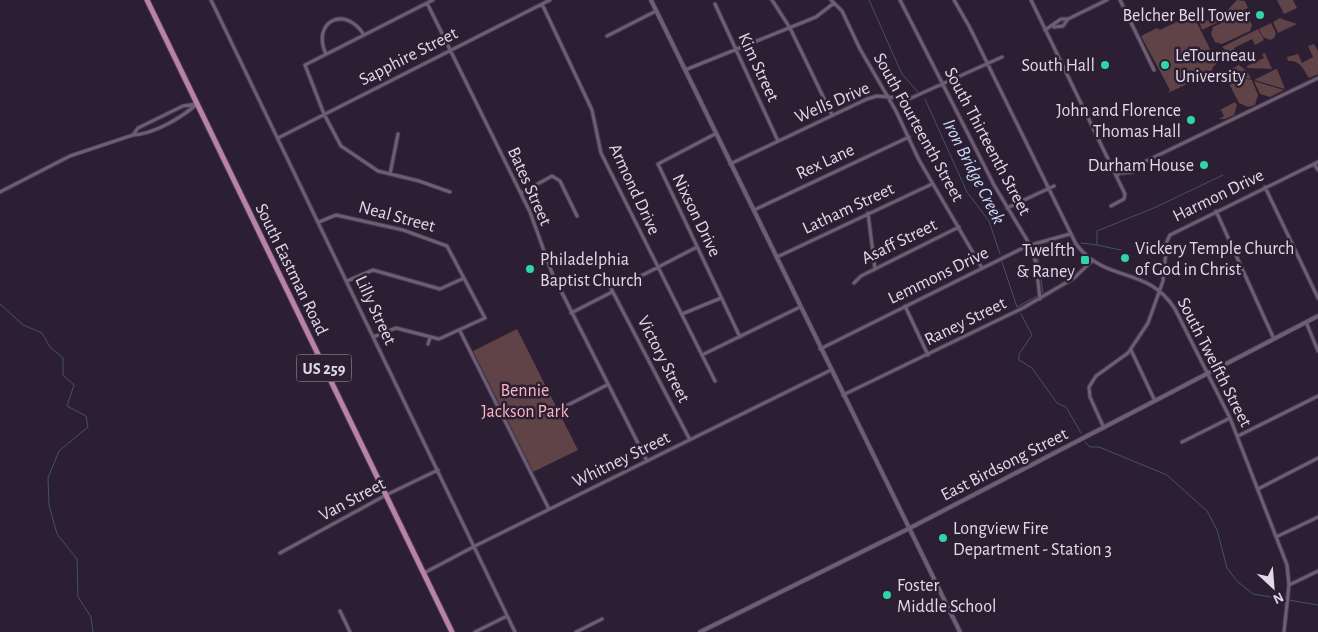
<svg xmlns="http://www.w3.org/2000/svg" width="1318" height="632" font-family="'Alegreya Sans',sans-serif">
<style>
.green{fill:#5f4346}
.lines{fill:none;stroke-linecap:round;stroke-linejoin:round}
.stream{stroke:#41536c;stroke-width:1}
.minor-casing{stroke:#45394b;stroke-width:5}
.tertiary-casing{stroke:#45394b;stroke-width:5.5}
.primary-casing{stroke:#45394b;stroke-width:7}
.minor{stroke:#6d5d75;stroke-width:3}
.tertiary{stroke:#6d5d75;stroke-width:4}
.primary{stroke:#b983a9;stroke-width:5}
.poi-dot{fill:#2fd4aa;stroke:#2c1e33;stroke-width:2}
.labels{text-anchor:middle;stroke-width:5;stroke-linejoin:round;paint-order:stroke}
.shield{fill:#2c1e33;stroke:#aba1b0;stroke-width:1}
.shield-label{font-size:16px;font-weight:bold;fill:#e2d9e6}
.poi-label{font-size:18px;fill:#e2d9e6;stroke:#2c1e33;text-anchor:end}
.street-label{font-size:18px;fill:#e2d9e6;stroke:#2c1e33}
.park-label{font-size:18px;fill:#f9b7be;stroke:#2c1e33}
.water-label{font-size:19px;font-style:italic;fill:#c7dcf9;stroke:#2c1e33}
</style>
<rect width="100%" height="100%" fill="#2c1e33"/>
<path class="green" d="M 1237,0 L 1245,1 L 1248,8 L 1202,30 L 1199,21 L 1218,20 Z
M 1277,0 L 1293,0 L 1297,8 L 1284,14 Z
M 1240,14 L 1247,16 L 1252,25 L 1250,31 L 1222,44 L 1215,42 L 1211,34 L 1213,27 Z
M 1191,15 L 1194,17 L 1217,63 L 1213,67 L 1211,73 L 1168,93 L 1170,90 L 1141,36 L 1157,28 L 1160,30 Z
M 1280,18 L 1282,19 L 1297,24 L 1278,33 L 1273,22 Z
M 1271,23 L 1276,33 L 1274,38 L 1270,40 L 1263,37 L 1259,29 Z
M 1258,29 L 1264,40 L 1255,45 L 1252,39 L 1234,48 L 1237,54 L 1232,56 L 1222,47 Z
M 1314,44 L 1318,51 L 1318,74 L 1309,78 C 1302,67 1300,60 1288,61 L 1287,57 L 1298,54 L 1302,63 L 1313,57 L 1308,46 Z
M 1265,53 L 1272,69 L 1247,68 L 1247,66 L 1264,58 L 1262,54 Z
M 1239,65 L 1247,71 L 1251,79 L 1225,73 Z
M 1277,69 L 1285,89 L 1254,80 L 1276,69 Z
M 1224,74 L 1252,80 L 1258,95 L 1255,105 L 1248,107 L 1239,103 Z
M 1254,81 L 1284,90 L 1270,97 L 1260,94 Z
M 1235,102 L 1237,105 L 1234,115 L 1225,119 L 1219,119 L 1224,116 L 1221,110 L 1214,113 Z
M 517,329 L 578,450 L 533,472 L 473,351 Z"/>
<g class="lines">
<path class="stream" d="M 869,0 L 902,74 L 918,92
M 925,99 L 967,192 L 989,221 L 1000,254
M 1081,243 L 1097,245 L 1097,231 L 1156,207 L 1223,175
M 1097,245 L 1121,250
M 1002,262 L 1017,307 L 1037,296
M 1043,293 L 1037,251 L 1070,243
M 0,304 L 23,325 L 42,333 L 50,347 L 63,358 L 63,375 L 74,385 L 67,406 L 86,416 L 88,427 L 59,451 L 48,478 L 49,505 L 57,534 L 77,559 L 78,597 L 91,617 L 93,632
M 1021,314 L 1032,335 L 1019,354 L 1019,360 L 1032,368 L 1057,403 L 1066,407 L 1081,433
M 1085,442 L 1090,447 L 1099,447 L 1167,475 L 1207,511 L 1217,530 L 1227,568 L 1237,581 L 1253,594 L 1284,599
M 1289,600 L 1318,605"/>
<defs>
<path id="minor" d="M 211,0 L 515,632
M 433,0 L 305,65 L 324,114 L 341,146 L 378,171 L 419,181 L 450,192
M 772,0 L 790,28 L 832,115
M 831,0 L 842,11 L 860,49 L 896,111 L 919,160 L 982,268
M 900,0 L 994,185 L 1030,245 L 1036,263 L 1040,299
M 954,0 L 969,26 L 1076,244 C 1106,284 1147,265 1175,309 L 1230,418 L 1287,565 L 1289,585 L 1284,632
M 1031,0 L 1125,194 L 1124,199 L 1111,206
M 1120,0 L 1154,70
M 427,3 L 530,212 L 552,273 L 647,461
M 542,4 L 592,110 L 601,153 L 715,381
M 715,4 L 778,141
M 1054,27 L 1063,26 L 1068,19
M 1045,30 L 1061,19 L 1068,19 L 1107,0
M 607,36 L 656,11
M 326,54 C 311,22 345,4 364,35
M 685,70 L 816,17 L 834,3
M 715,134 L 658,164 L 740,337
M 133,135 L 138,128 L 183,106 L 196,104
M 278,138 L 550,0
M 730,164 L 867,99 L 877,96 L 909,99 L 1002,57
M 1314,164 L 1318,170
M 1122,173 L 1133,172 L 1140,164 L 1318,78
M 390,174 L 398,134
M 1116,176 L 1129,165 L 1139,165
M 1265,187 L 1318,298
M 0,192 L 70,156 L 133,135 C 154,134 181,118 197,104
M 521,193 L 552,176 L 560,181 L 577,216
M 1007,208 L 1054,186
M 754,210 L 909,137
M 1216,211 L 1274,339
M 868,213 L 875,269
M 319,222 L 336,215 L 403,230 L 447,246 L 485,318 L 439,339 L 396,328 L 373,337
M 777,257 L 932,184
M 604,275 L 690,440
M 639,277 L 697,247
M 347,281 L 373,270 L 440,289 L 464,278
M 854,283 L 861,276 L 959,227
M 905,306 L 928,355
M 571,313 L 612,292
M 682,314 L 721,298
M 1306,322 L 1318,351
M 460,331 L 549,509
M 428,344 L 430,338
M 820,349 L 1027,246 L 1070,234
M 1131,350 L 1155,401
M 702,355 L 800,307
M 843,395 L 1023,308 L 1074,278 L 1092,261
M 564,407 L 607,385
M 1104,428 L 1090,397 L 1089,387 L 1096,376 L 1128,353 L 1148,323 L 1163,281 L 1167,241 L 1170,235 L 1318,162
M 1238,436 L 1318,396
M 1182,442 L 1230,418
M 1258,489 L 1318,458
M 1276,537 L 1318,517
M 280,553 L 386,495 L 438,470
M 424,573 L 475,546 L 831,370
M 1289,585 L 1318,571
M 340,611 L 350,632
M 475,632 L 507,616
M 576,632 L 602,619"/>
<path id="tertiary" d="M 651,0 L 960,632
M 700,632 L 908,529 L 1318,316"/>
<path id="primary" d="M 147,0 L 452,632"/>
</defs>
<use href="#minor" class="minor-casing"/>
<use href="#tertiary" class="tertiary-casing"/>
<use href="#primary" class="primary-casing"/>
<use href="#minor" class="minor"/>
<use href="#tertiary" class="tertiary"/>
<use href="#primary" class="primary"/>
</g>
<g class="poi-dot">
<circle cx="1260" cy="15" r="5"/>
<circle cx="1105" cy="65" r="5"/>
<circle cx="1165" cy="65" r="5"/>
<circle cx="1191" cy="120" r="5"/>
<circle cx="1204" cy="165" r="5"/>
<circle cx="1125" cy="258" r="5"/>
<rect x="1080" y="255" width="10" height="10" rx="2.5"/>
<circle cx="530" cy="269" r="5"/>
<circle cx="943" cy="538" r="5"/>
<circle cx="887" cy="595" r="5"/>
</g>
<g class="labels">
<rect class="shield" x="296.5" y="354.5" width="55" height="27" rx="4"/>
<g class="shield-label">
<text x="324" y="374">US 259</text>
</g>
<g class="poi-label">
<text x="1250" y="21">Belcher Bell Tower</text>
<text x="1175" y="61" text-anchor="start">LeTourneau<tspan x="1175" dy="21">University</tspan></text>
<text x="1095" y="71">South Hall</text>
<text x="1181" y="116">John and Florence<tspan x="1181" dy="21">Thomas Hall</tspan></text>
<text x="1194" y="171">Durham House</text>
<text x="1135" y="254" text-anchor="start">Vickery Temple Church<tspan x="1135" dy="21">of God in Christ</tspan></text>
<text x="1075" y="256">Twelfth<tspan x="1075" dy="21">&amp; Raney</tspan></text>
<text x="540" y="265" text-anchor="start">Philadelphia<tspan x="540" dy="21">Baptist Church</tspan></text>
<text x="953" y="534" text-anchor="start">Longview Fire<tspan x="953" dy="21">Department - Station 3</tspan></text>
<text x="897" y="591" text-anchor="start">Foster<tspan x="897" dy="21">Middle School</tspan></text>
</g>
<g class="street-label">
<text transform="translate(408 56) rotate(-27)" y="6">Sapphire Street</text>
<text transform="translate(759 67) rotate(65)" y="6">Kim Street</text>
<text transform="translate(832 102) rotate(-23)" y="6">Wells Drive</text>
<text transform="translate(919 127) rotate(61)" y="6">South Fourteenth Street</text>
<text transform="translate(988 141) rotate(62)" y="6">South Thirteenth Street</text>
<text transform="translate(825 161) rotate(-25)" y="6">Rex Lane</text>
<text transform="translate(530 186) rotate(66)" y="6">Bates Street</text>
<text transform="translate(635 189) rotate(65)" y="6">Armond Drive</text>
<text transform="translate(1218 195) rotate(-26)" y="6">Harmon Drive</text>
<text transform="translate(848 208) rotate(-25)" y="6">Latham Street</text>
<text transform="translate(697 215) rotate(64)" y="6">Nixson Drive</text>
<text transform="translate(397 216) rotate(15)" y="6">Neal Street</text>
<text transform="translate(899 241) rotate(-26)" y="6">Asaff Street</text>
<text transform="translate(292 269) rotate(64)" y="6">South Eastman Road</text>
<text transform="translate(938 275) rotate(-26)" y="6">Lemmons Drive</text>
<text transform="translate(376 310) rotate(65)" y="6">Lilly Street</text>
<text transform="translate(965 321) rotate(-26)" y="6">Raney Street</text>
<text transform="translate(664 359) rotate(63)" y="6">Victory Street</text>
<text transform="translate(1215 362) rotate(63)" y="6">South Twelfth Street</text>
<text transform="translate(621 459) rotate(-26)" y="6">Whitney Street</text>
<text transform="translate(1004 464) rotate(-27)" y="6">East Birdsong Street</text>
<text transform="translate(352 499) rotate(-28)" y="6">Van Street</text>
</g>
<g class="park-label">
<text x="525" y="396">Bennie<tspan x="525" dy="21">Jackson Park</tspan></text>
</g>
<g class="water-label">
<text transform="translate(975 171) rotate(63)" y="7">Iron Bridge Creek</text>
</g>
</g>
<g transform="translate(1273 587) rotate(154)" stroke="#2c1e33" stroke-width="4" paint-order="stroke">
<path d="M0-4L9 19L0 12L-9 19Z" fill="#e2d9e6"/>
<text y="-8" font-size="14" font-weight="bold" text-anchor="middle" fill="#e2d9e6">N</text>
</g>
</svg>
